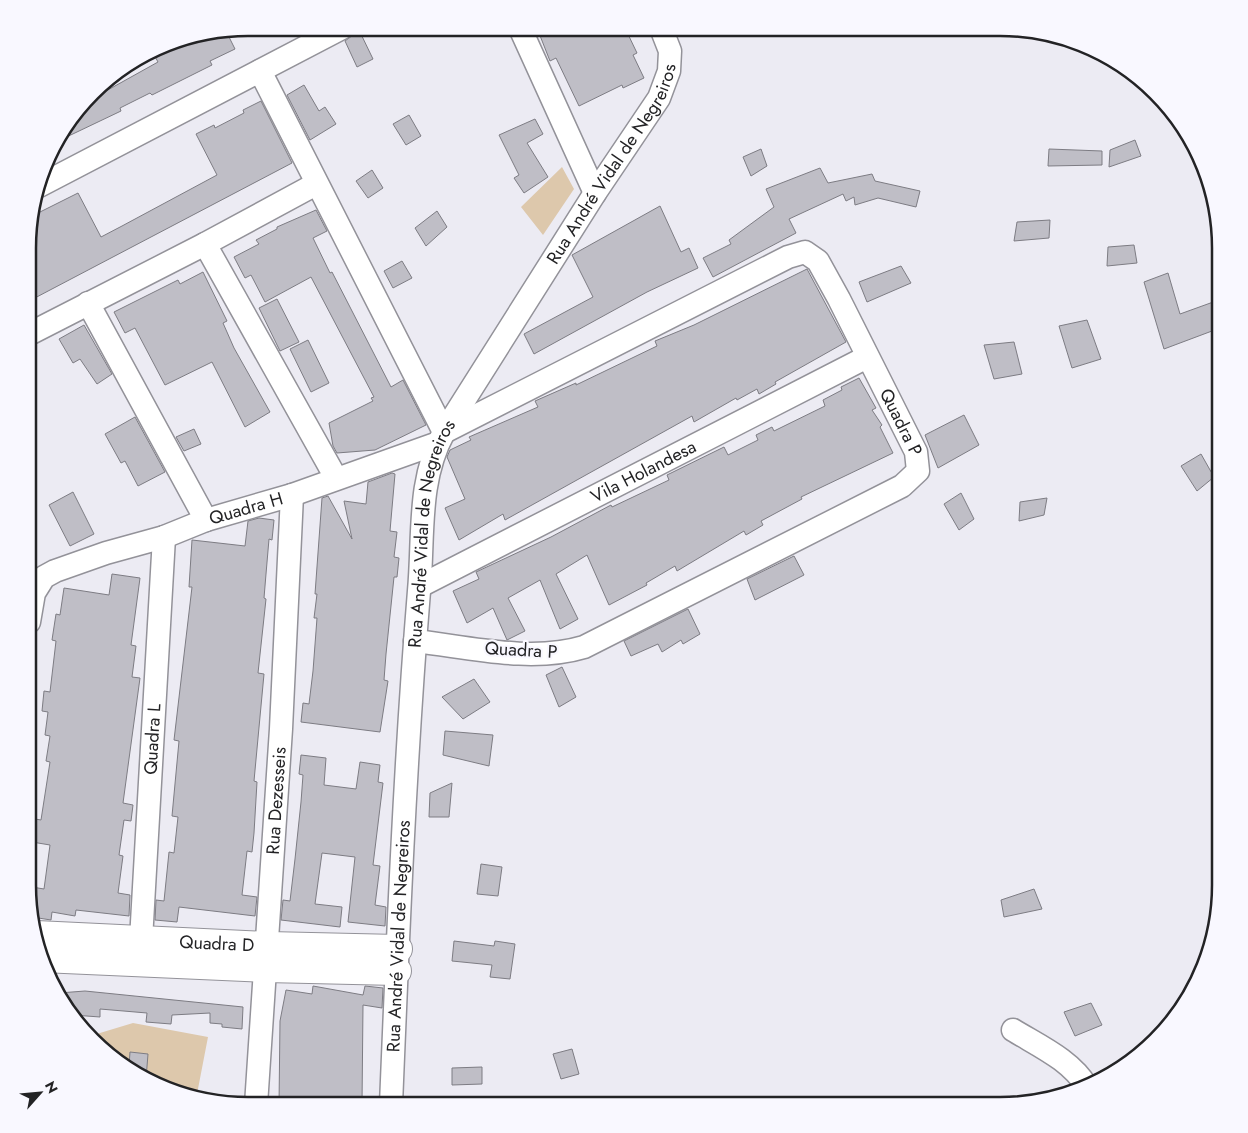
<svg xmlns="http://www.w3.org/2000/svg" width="1248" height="1133" font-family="Jost,sans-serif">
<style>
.green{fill:#ddc8ac}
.building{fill:#bfbec6;stroke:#7d7c83}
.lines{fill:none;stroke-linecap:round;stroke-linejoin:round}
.street-casing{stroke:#939299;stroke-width:25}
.secondary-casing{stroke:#939299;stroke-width:30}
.street{stroke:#fff;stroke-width:22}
.secondary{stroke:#fff;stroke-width:28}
.labels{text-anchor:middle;stroke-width:4.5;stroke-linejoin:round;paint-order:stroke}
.street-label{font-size:18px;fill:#232325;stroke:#f9f8ff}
.rim{fill:none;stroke:#232325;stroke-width:2.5}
</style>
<rect width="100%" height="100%" fill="#ecebf3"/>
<path class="green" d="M 562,167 L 574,189 L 543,235 L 521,207 Z
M 133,1023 L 208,1037 L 197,1094 L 151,1083 L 90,1036 Z"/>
<path class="building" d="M 355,28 L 358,28 L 373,59 L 357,67 L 345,41 L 353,35 Z
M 537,28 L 625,28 L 637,53 L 633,55 L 644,78 L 623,88 L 622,85 L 579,106 L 556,58 L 550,61 Z
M 226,31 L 235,49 L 210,61 L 212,65 L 152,95 L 150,93 L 120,108 L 121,111 L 56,142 L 88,101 L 158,62 L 153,53 L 177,39 Z
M 304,85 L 319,111 L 325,107 L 336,124 L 310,140 L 287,95 Z
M 261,101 L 292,163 L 31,300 L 32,216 L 78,193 L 101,237 L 122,226 L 217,175 L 196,134 L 214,125 L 215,128 L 244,113 L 243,110 Z
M 409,115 L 421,136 L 406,145 L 393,124 Z
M 535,119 L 543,134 L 527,143 L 548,177 L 524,193 L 514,178 L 519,175 L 499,135 Z
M 1135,140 L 1141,156 L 1109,167 L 1110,150 Z
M 761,149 L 767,166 L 751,176 L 743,157 Z
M 1049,149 L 1102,151 L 1102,165 L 1048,166 Z
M 820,168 L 828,183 L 872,174 L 875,181 L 920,191 L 916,207 L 878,198 L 855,205 L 854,197 L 846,201 L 843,194 L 789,219 L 796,233 L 713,277 L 703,258 L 731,244 L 729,240 L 774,207 L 766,189 Z
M 372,170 L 383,188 L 368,198 L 356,181 Z
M 660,206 L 681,252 L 689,248 L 698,268 L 647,292 L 534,354 L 524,334 L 593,297 L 572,255 Z
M 316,210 L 327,231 L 313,238 L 330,273 L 332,272 L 391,387 L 403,380 L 426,425 L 375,450 L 337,453 L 333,446 L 329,423 L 373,401 L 371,398 L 374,397 L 311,277 L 265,302 L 251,275 L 245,278 L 234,257 L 259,244 L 256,240 L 277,229 L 277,227 Z
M 437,211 L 447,227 L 426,246 L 415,228 Z
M 1050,220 L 1049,238 L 1014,241 L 1017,222 Z
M 1134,245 L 1137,263 L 1107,266 L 1108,247 Z
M 402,261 L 412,278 L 393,288 L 384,271 Z
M 901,266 L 911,283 L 867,302 L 859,282 Z
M 807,269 L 846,342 L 775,382 L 776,384 L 759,394 L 757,389 L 737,400 L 736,398 L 694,422 L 692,416 L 505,520 L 503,514 L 459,540 L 445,508 L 465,499 L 447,457 L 450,450 L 471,440 L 469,437 L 538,407 L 535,401 L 576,383 L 576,385 L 657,346 L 655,341 L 694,325 Z
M 203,272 L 227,321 L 223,323 L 234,348 L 270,412 L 245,427 L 212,362 L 165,385 L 135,328 L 125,333 L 114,312 L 178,280 L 180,284 Z
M 1168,273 L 1180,314 L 1216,301 L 1220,313 L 1220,328 L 1164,349 L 1144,282 Z
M 277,299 L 299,342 L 280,351 L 259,308 Z
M 1087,320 L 1101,359 L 1072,368 L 1059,326 Z
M 84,325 L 112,374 L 97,384 L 80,359 L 73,363 L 59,339 Z
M 308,340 L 329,383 L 311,392 L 290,349 Z
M 1014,342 L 1022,374 L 994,379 L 984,345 Z
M 859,378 L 876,408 L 872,410 L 882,425 L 880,427 L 893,453 L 801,497 L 802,499 L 761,521 L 763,525 L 746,535 L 744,531 L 677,571 L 675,566 L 646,583 L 647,585 L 609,605 L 587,555 L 556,574 L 578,619 L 560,629 L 540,580 L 508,598 L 525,631 L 507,640 L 493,608 L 467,623 L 453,591 L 479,579 L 476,572 L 551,537 L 611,505 L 612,507 L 669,480 L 667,475 L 724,447 L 728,455 L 758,440 L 756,435 L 772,427 L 774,431 L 825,406 L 823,400 L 842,390 L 841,387 Z
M 964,415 L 979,445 L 938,468 L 925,435 Z
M 135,417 L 165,472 L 138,486 L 125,461 L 121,463 L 105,434 Z
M 194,429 L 201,444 L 184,451 L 176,437 Z
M 1201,454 L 1214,477 L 1197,491 L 1181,466 Z
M 392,473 L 395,474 L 390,531 L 397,532 L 394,557 L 399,558 L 397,577 L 394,577 L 386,654 L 384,680 L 388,681 L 380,732 L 301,722 L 303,703 L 309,704 L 313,671 L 317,618 L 314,618 L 317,594 L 315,594 L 322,498 L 328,496 L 352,539 L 344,501 L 366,504 L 368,482 Z
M 73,492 L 94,534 L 70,546 L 49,505 Z
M 961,493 L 974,519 L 959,530 L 944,504 Z
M 1047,498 L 1044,515 L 1019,521 L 1020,502 Z
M 259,518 L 274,520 L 272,540 L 269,539 L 266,574 L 264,598 L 266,599 L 258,673 L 264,674 L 254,781 L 257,782 L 254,833 L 252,852 L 247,851 L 242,895 L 257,897 L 255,916 L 179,907 L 177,922 L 155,920 L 156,900 L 164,901 L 169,852 L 174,853 L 178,817 L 172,816 L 179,741 L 174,740 L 192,587 L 189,587 L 192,540 L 245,546 L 248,521 Z
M 794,556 L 804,575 L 755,600 L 747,579 Z
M 112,574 L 140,578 L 131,645 L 136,646 L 132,677 L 140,678 L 123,803 L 133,805 L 131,821 L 124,820 L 119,855 L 123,856 L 118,893 L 130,895 L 129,916 L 76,910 L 75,916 L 52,912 L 51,920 L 32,917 L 29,905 L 32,887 L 44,889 L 50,845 L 32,842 L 35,819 L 41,820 L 50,762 L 46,761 L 50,736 L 45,735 L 48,712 L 42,711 L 44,691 L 50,692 L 56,641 L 52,640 L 56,614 L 60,615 L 64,588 L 109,595 Z
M 688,609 L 700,634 L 683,644 L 681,640 L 662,652 L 658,644 L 631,656 L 624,641 Z
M 562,667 L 576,697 L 559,707 L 546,675 Z
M 474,679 L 490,702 L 463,719 L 442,697 Z
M 445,731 L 493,735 L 489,766 L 443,755 Z
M 301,755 L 326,758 L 324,785 L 356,789 L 360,762 L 380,765 L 378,782 L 383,783 L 373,865 L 380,866 L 375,905 L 386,907 L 385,926 L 348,922 L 355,857 L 322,853 L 315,904 L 342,907 L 340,927 L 281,920 L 283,900 L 290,901 L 295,859 L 301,802 L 303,775 L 299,774 Z
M 452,783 L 449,817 L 429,817 L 430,793 Z
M 481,864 L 502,867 L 498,896 L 477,894 Z
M 1034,889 L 1042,909 L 1004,917 L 1001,900 Z
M 454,941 L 494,946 L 495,941 L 515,944 L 510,979 L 490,977 L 492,965 L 452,961 Z
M 313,986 L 363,995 L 365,986 L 383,988 L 382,1008 L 363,1005 L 362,1105 L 279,1105 L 280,1021 L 286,990 L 312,994 Z
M 85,991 L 243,1007 L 242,1029 L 222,1027 L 222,1024 L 210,1023 L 210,1013 L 172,1015 L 171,1024 L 146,1022 L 147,1013 L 100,1009 L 100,1017 L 73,1015 L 59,993 Z
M 1091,1003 L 1102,1025 L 1075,1036 L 1064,1012 Z
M 572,1049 L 579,1074 L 561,1079 L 553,1054 Z
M 130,1052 L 148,1054 L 146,1079 L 129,1066 Z
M 482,1067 L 482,1084 L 452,1085 L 452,1068 Z"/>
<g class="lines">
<defs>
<g id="street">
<path d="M 520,28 L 595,193"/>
<path id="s1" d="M 260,71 L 444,432 L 788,257 L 805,252 L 818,261 L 839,299 L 916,452 L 918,471 L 902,486 L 584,647 C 531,663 469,647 415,641"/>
<path d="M 39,186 L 342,28"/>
<path d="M 205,244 L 336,478"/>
<path d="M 88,303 L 206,520"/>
<path d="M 31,333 L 205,244 L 316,184"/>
<path id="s2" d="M 420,586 L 867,357"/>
<path id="s3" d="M 29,622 L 34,593 L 44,577 L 55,571 L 106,553 L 164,537 L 206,520 L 292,495 L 438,443"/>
<path id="s4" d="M 141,940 L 164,537"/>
<path d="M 1013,1030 C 1039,1046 1071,1060 1087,1087"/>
<path id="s5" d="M 256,1105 L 281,729 L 292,495"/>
<path id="s6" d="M 391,1105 C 398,934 405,762 419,591 C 424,537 417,481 444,432 L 595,193 L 659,98 L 669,71 L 670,51 L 661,28"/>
</g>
<g id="secondary">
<path id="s7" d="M 36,935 L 268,946 L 398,949"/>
<path d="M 42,958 L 266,968 L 397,971"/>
</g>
</defs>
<use href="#street" class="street-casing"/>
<use href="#secondary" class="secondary-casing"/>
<use href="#street" class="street"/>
<use href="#secondary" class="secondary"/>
</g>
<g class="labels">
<g class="street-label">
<text dy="6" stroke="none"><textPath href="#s6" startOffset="994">Rua André Vidal de Negreiros</textPath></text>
<text dy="6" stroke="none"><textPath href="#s1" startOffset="1006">Quadra P</textPath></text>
<text dy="6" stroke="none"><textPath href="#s2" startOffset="251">Vila Holandesa</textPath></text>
<text dy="6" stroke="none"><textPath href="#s3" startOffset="262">Quadra H</textPath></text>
<text dy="6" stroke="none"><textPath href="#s6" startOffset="574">Rua André Vidal de Negreiros</textPath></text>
<text transform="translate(521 650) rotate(3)" y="6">Quadra P</text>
<text dy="6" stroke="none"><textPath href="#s4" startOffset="201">Quadra L</textPath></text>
<text dy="6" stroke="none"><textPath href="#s5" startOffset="305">Rua Dezesseis</textPath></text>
<text dy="6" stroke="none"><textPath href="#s6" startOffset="169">Rua André Vidal de Negreiros</textPath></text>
<text dy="6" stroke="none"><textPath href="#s7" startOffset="181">Quadra D</textPath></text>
</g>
</g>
<path d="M0 0H1248V1133H0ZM248 36H1000A212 212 0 0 1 1212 248V885A212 212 0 0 1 1000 1097H248A212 212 0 0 1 36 885V248A212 212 0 0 1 248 36Z" fill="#f9f8ff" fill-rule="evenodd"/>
<path class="rim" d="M248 36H1000A212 212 0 0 1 1212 248V885A212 212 0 0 1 1000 1097H248A212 212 0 0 1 36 885V248A212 212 0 0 1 248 36Z"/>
<g transform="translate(40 1093) rotate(63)" stroke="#f9f8ff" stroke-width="4" paint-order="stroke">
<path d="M0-4L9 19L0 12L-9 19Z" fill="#232325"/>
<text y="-8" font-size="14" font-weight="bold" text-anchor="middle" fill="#232325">N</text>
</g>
</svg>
